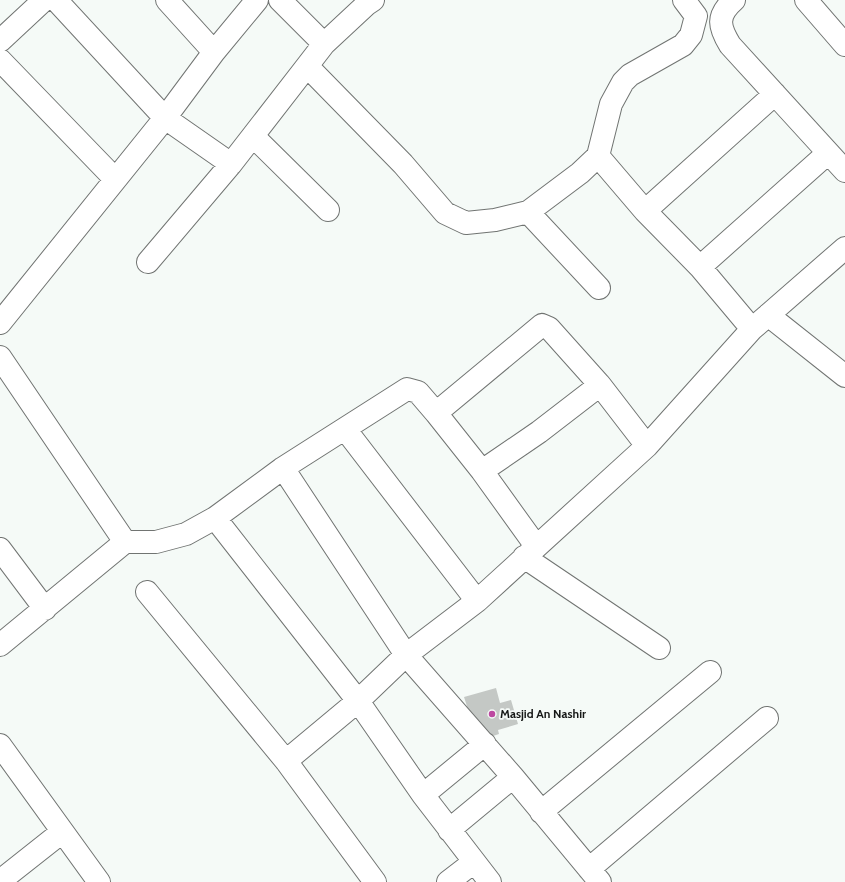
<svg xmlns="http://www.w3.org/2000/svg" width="845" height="882" font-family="Cabin,sans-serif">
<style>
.building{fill:#c4c8c5}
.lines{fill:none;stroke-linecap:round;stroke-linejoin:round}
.minor-casing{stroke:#717472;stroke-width:24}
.minor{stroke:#fff;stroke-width:22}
.poi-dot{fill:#bd49a1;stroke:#f5faf7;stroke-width:1.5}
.labels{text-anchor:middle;stroke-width:3.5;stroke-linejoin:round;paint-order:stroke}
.poi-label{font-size:12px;font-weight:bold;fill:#151716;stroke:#f5faf7;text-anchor:start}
</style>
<rect width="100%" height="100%" fill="#f5faf7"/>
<path class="building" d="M 496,688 L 500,703 L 511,700 L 518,724 L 498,730 L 499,734 L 484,739 L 474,728 L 464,697 Z"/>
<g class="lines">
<defs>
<path id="minor" d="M 56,0 L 165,118 L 231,164
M 280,0 L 324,44 L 367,4 L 373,0
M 734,0 C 716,16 719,27 730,45 L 845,171
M 806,0 L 845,45
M 0,41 L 44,0
M 324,44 L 307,66 L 403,164 L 445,213 L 466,223 L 495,220 L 528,212 L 580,173 L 598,156 L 611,104 L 623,82 L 630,75 L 683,45 L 691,35 L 696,16 L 684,0
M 214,52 L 257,0
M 0,60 L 115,179
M 253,136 L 328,210
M 598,156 L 645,211 L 700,267 L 752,329
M 645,211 L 775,94
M 528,212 L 599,288
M 148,262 L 231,164 L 307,66
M 700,267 L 828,153
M 768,315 L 845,376
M 0,323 L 165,118 L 214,52 L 167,0
M 0,357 L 125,542 L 0,645
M 436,413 L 482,471 L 536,546
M 345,429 L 477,601
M 283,468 L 406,655 L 513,777 L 600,882
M 482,471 L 539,432 L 600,385 L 647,446
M 215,518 L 283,468 L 407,389 L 418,392 L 436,413 L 542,325 L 549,328 L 600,385
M 125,542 L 156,542 L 186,534 L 215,518 L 358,701 L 423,795 L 490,882
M 0,549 L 45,609
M 524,557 L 659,648
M 147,592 L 286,761 L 375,882
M 0,745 L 99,882
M 286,761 L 358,701 L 406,655 L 477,601 L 647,446 L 752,329 L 845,248
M 423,795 L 485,744
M 541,812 L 710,672
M 449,830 L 513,777
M 589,869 L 767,718
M 0,881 L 62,832
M 448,882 L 474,862"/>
</defs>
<use href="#minor" class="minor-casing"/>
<use href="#minor" class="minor"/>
</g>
<circle class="poi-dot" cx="492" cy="714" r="4"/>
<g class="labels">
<g class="poi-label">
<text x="500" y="718">Masjid An Nashir</text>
</g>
</g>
</svg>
